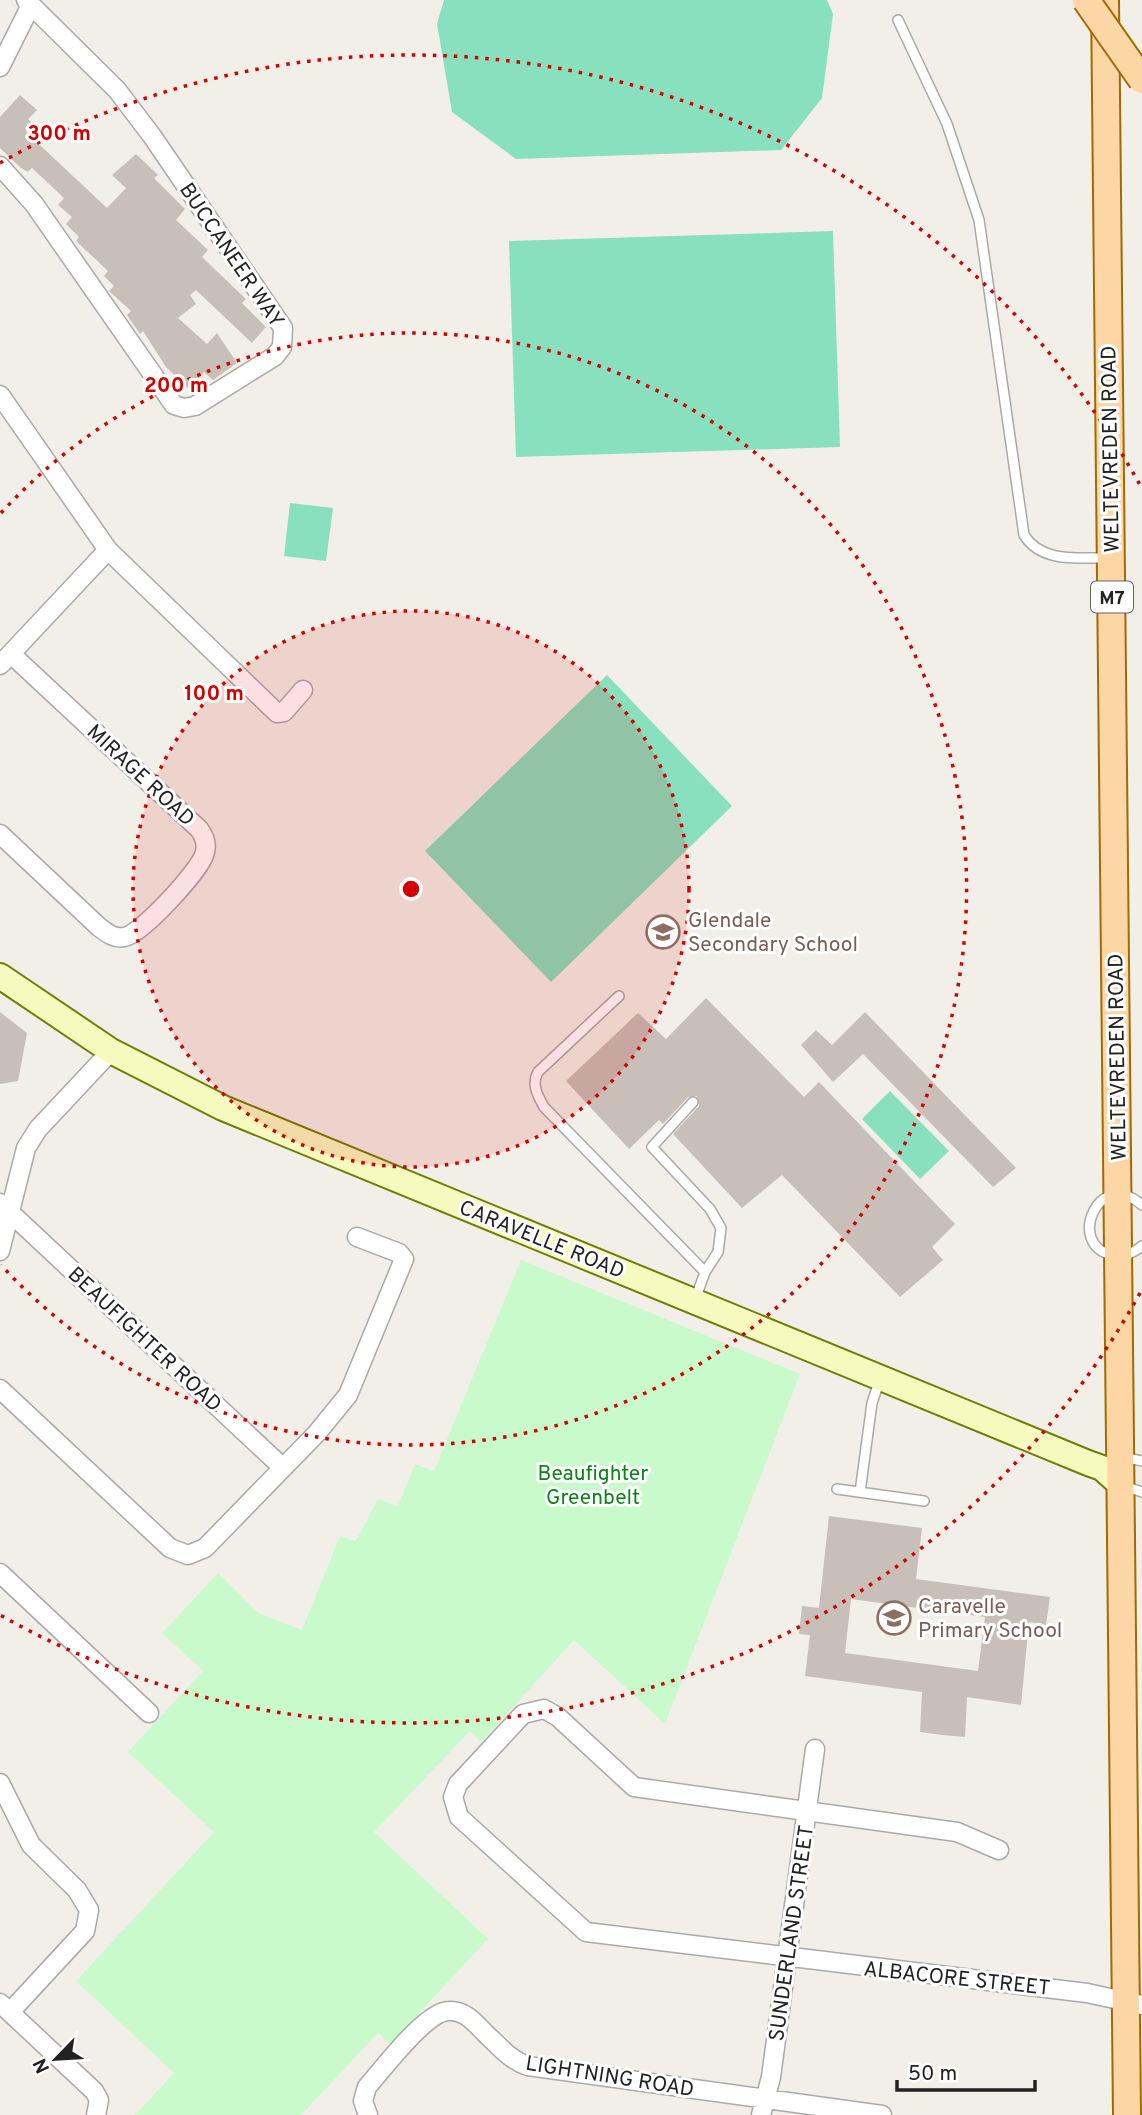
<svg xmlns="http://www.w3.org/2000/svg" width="1142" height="2115" font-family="Overpass,sans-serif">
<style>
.park{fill:#c8facc}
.pitch{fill:#88e0be}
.building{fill:#c7bfb8;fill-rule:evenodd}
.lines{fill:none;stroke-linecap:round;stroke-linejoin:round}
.lane-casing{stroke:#a9a9a9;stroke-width:12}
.street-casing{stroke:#a9a9a9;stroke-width:21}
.secondary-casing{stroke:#707d05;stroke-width:28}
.primary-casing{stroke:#a06b00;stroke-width:30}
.lane{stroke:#fff;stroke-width:9}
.street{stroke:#fff;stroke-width:18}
.secondary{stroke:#f7fabf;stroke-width:24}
.primary{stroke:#fcd6a4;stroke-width:26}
.primary-bridge-casing{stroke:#a06b00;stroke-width:30;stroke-linecap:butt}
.primary-bridge{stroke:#fcd6a4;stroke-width:26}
.ring{fill:none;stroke:#d40000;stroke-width:3.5;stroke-dasharray:3.5 7}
.labels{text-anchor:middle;stroke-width:6;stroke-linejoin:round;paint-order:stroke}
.shield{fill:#fff;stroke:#646464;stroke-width:2}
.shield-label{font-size:19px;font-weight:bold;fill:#222}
.street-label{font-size:21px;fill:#222;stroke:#fff}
.education-label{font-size:21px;fill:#785e54;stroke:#fff;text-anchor:start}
.park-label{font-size:21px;fill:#0c8416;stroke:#fff}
.centre{fill:#d40000;stroke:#fff;stroke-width:3.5}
.ring-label{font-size:21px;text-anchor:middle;font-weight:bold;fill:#d40000;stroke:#fff;stroke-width:6;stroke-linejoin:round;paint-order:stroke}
</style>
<rect width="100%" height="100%" fill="#f2efe9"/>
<path class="park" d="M 521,1260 L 800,1374 L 665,1724 L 574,1640 L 481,1742 L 470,1731 L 374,1832 L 488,1939 L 390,2044 L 378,2033 L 301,2115 L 135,2115 L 174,2073 L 76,1981 L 214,1832 L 128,1752 L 203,1671 L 162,1633 L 218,1573 L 258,1613 L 302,1630 L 340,1536 L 356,1541 L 378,1499 L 398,1506 L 415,1464 L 434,1471 Z"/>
<path class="pitch" d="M 444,0 L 827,0 L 833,14 L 822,98 L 781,150 L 516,159 L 452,112 L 437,24 Z
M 833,231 L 840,447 L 516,457 L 509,241 Z
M 290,503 L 333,508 L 326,561 L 284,556 Z
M 607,675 L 732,806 L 551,982 L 425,851 Z
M 890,1091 L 949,1151 L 920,1179 L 862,1119 Z"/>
<path class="building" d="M 20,95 L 37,110 L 28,119 L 33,124 L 26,132 L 107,208 L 126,188 L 112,175 L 136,154 L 158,175 L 154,178 L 185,209 L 176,220 L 208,250 L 202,257 L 246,299 L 242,303 L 266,327 L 252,343 L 196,290 L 190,295 L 196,304 L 178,318 L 207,344 L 217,333 L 237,363 L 213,380 L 204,372 L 189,389 L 166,367 L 143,331 L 140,334 L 127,315 L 131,311 L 109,291 L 114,286 L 104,276 L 108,271 L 76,241 L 79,237 L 66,224 L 72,217 L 58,205 L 64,198 L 32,168 L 28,172 L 21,168 L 0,148 L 0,117 Z
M 706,998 L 804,1097 L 819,1082 L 955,1224 L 932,1247 L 943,1260 L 900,1297 L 782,1175 L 742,1208 L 673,1134 L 699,1106 L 697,1096 L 688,1097 L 663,1124 L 659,1120 L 629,1149 L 566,1081 L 638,1013 L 666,1039 Z
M 0,1012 L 27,1033 L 18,1081 L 0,1084 Z
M 865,1012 L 1016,1168 L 993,1187 L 863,1054 L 833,1082 L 801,1045 L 816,1030 L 832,1045 Z
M 829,1516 L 922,1528 L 916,1579 L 1050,1597 L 1046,1625 L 1029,1622 L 1021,1705 L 967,1697 L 965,1737 L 942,1735 L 920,1732 L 922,1692 L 805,1676 L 810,1635 L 799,1634 L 802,1606 L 819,1608 ZM 851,1599 L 985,1617 L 978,1671 L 845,1653 Z"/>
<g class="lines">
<defs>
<path id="lane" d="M 898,20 L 947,124 L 979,220 L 1024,535 C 1042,564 1080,557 1110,558
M 619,996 L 538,1072 C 531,1085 538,1096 544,1107 L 705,1272
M 693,1102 L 652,1147 L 710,1209 L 721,1228 L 718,1252 L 705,1272 L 695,1300
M 1142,1205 C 1098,1167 1066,1245 1112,1255 C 1125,1257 1133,1253 1142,1246
M 1123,1457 L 1142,1461
M 1124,1486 L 1142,1492
M 837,1489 L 924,1501
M 860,1492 L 872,1403 L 880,1379"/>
<path id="street" d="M 0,67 L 31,5
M 0,166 L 34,204 L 174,405 L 184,408 L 195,406 L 275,356 L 282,347 L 283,328 L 152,136 L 117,90 L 26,0
M 0,395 L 108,550 L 277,713 L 284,712 L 303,690
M 0,665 L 108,550
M 0,834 L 99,927 C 107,933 114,939 124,937 C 141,935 199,871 204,855 C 208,845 205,837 199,829 L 11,654
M 0,1203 L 281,1466
M 0,1251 L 26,1148 L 38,1129 L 111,1051
M 0,1389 L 170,1548 L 188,1555 L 205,1548 L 317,1433 L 348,1395 L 404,1259 L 399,1253 L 357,1237
M 0,1573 L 149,1713
M 0,1783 L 31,1845 L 77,1890 L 89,1910 L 85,1931 L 10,2012
M 999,1850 L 957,1832 L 634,1787 L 558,1717 L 544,1709 L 523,1714 L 458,1784 L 453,1797 L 459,1817 L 586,1932 L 1087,1993 L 1142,2005
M 0,2003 L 94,2091 L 99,2100 L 96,2115
M 368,2115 L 363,2101 L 367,2087 C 383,2069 426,2011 449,2011 C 465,2010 475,2023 485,2033 C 498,2045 511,2061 528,2066 L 882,2115
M 761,2115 L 771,2077 L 815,1749"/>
<path id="secondary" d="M 0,976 L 111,1051 L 223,1108 L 1088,1463 L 1102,1468 L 1121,1485"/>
<path id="primary" d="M 1105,0 L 1127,2115"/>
</defs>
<use href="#lane" class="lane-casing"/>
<use href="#street" class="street-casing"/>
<use href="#secondary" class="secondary-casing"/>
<use href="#primary" class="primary-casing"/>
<use href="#lane" class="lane"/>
<use href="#street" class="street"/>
<use href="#secondary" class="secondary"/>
<use href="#primary" class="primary"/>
<defs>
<path id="primary-bridge" d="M 1086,0 L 1142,80"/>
</defs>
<use href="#primary-bridge" class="primary-bridge-casing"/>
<use href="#primary-bridge" class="primary-bridge"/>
</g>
<circle cx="411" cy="889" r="278" fill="#d40000" fill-opacity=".12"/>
<g class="ring">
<circle cx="411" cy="889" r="278"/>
<path d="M1 513A556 556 0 1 1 1 1265"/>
<path d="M1140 1293A834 834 0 0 1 0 1615M0 163A834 834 0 0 1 1140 485"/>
</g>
<defs>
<symbol id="school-ring" viewBox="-11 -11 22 22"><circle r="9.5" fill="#fff" stroke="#8d6e63" stroke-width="1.5"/><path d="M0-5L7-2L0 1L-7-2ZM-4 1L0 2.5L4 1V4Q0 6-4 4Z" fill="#8d6e63"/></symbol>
</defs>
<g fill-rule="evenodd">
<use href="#school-ring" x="644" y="913" width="38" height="38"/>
<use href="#school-ring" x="875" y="1599" width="38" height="38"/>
</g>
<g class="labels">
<rect class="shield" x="1091" y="581.5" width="42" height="31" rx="5"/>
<g class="shield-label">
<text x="1112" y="604">M7</text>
</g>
<g class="street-label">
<text transform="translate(232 255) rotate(56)" y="7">BUCCANEER WAY</text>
<text transform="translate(1110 449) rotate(-91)" y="7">WELTEVREDEN ROAD</text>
<text transform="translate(141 775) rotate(43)" y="7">MIRAGE ROAD</text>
<text transform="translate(1117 1057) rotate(-91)" y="7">WELTEVREDEN ROAD</text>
<text transform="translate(542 1239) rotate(22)" y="7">CARAVELLE ROAD</text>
<text transform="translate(145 1339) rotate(43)" y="7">BEAUFIGHTER ROAD</text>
<text transform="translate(791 1933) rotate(-82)" y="7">SUNDERLAND STREET</text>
<text transform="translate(957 1978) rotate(6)" y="7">ALBACORE STREET</text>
<text transform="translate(610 2076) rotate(9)" y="7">LIGHTNING ROAD</text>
</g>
<g class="education-label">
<text x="688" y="927">Glendale<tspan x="688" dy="24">Secondary School</tspan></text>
<text x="918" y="1613">Caravelle<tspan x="918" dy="24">Primary School</tspan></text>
</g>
<g class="park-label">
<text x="593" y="1480">Beaufighter<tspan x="593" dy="24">Greenbelt</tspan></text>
</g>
</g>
<circle cx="411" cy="889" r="10" class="centre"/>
<g class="ring-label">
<text x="59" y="140">300 m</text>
<text x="176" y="392">200 m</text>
<text x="214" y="700">100 m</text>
</g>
<g transform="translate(56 2059) rotate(245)" stroke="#ffffff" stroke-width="5" paint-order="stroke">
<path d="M0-5L12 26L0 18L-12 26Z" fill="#222222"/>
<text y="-10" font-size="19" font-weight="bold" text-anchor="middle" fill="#222222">N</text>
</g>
<path d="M897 2080v10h138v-10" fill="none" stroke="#222222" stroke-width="3.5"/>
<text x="908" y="2080" font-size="21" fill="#222222" stroke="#ffffff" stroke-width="5" paint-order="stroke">50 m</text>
</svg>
